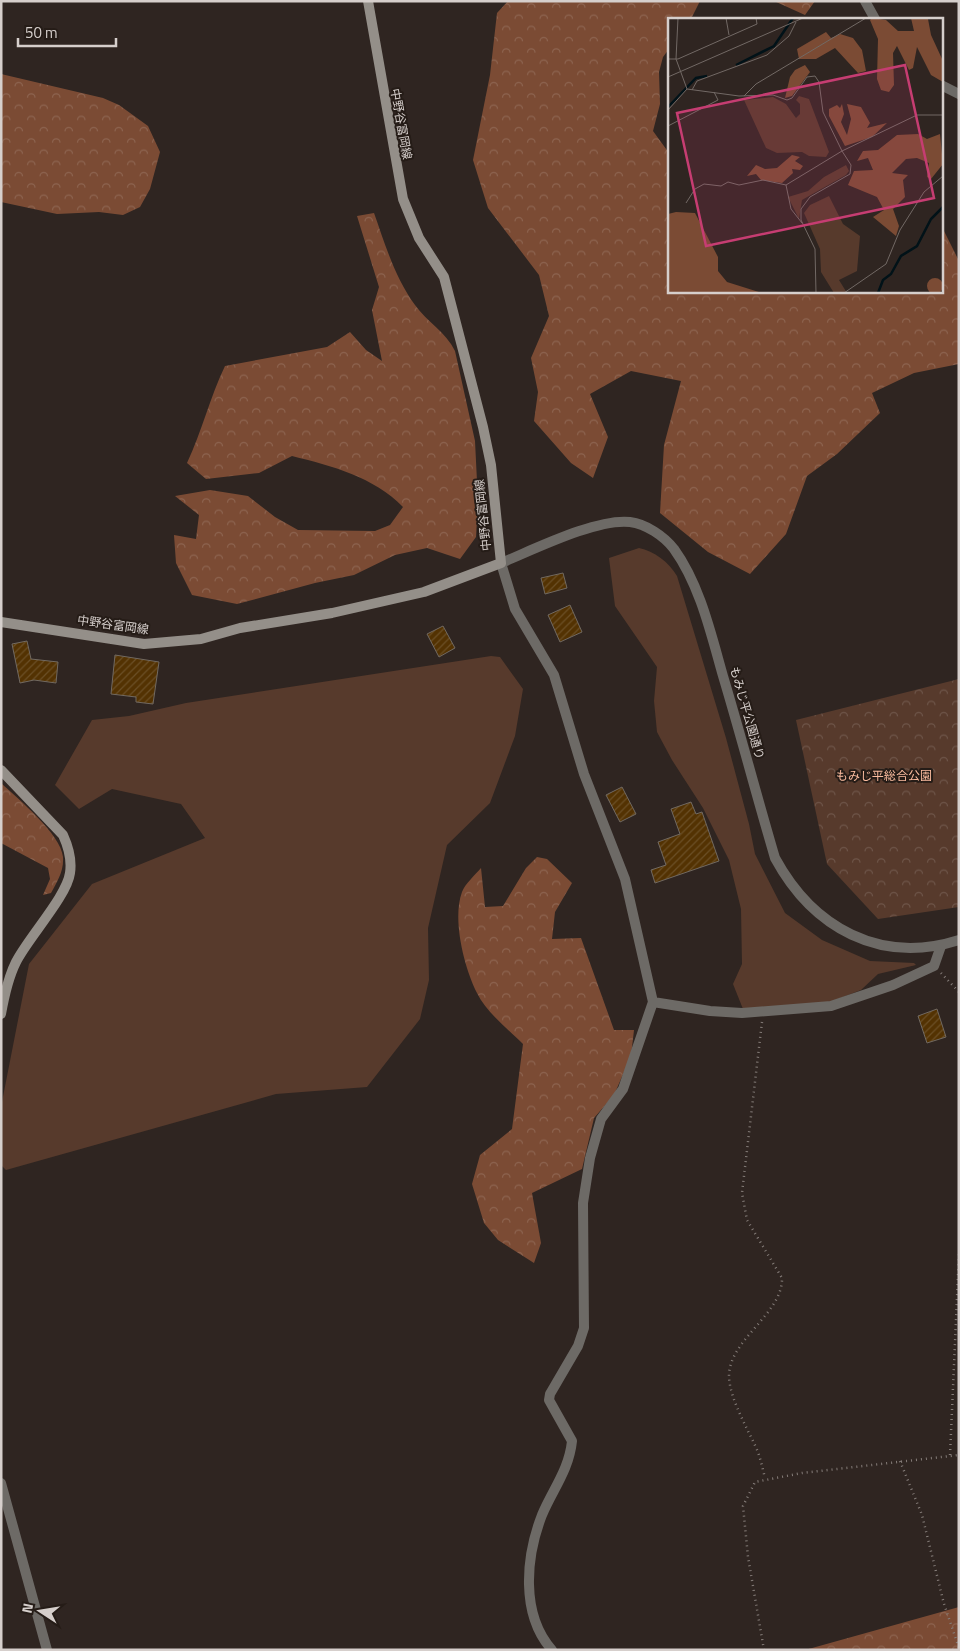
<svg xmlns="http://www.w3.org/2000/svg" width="960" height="1651" font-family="'Titillium Web','Noto Sans JP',sans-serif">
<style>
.green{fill:#573a2c}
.forest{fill:url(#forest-crowns)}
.park{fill:url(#park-crowns)}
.building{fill:url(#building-hatch);stroke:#716961}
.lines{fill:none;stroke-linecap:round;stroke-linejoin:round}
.path{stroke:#857d79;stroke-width:2.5;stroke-dasharray:1 4;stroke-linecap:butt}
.minor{stroke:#6d6a66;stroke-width:10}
.tertiary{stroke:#6d6a66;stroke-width:10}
.secondary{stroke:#948f89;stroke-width:10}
.labels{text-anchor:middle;stroke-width:4;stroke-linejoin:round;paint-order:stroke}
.street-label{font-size:12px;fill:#d6cfcc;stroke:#251c17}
.park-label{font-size:12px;fill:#fbbc9f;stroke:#251c17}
.inset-river{fill:none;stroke:#011218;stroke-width:2.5}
.inset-road{fill:none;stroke:#726965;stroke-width:1}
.view{fill:#c63d72;fill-opacity:0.15;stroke:#c63d72;stroke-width:2.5}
.inset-edge{fill:none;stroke:#d6cfcc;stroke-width:2.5}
</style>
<defs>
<pattern id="forest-crowns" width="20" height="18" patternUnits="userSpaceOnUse" patternTransform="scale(1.25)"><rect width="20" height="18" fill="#7b4b34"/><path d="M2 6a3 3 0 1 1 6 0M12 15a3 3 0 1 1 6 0" fill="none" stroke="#8d6450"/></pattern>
<pattern id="park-crowns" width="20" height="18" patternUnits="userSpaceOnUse" patternTransform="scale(1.25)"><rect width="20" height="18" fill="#573a2c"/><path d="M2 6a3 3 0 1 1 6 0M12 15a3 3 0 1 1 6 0" fill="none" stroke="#6e5549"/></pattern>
<pattern id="building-hatch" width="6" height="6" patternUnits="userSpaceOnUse" patternTransform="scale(1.25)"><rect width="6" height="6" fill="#533202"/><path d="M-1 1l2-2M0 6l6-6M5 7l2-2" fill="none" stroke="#6b4f26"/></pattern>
</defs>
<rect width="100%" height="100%" fill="#2f2521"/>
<path class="green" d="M 639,548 C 654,551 669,562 677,576 L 726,738 L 749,824 L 755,854 L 785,913 L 822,940 L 870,961 L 914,963 L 916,965 L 878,974 L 861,990 L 830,1002 L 743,1009 L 733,984 L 742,964 L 741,909 L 729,860 L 703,808 L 672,760 L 657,732 L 654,701 L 657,667 L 615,606 L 609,558 Z
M 491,656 L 500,657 L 523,689 L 515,736 L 490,803 L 447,845 L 428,928 L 429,980 L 420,1019 L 367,1087 L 276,1094 L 6,1170 L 1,1165 L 1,1107 L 29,964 L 92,884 L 205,838 L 181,804 L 112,789 L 79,809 L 55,785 L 92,720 L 129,716 L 186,703 Z"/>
<path class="forest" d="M 508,1 L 700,1 L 691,19 L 669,19 L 669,49 L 663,57 L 659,72 L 660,104 L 653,131 L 669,153 L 669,291 L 941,291 L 941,225 L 959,261 L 959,364 L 914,373 L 872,393 L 880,413 L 837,454 L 807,476 L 786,534 L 750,574 L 708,552 L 660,513 L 664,445 L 681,381 L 631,371 L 590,394 L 608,437 L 593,478 L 571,463 L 534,421 L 538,392 L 531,358 L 549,316 L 539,275 L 488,208 L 473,160 L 490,75 L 497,13 Z
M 774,1 L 815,1 L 805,15 Z
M 1,74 L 103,98 L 119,105 L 148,126 L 160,152 L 150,189 L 140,207 L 123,215 L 99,212 L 57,214 L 1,202 Z
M 374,213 C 385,244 395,278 415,305 C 427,322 446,332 455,351 L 475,441 L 478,502 L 476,537 L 460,559 L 427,548 L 395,555 L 354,575 L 315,583 L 237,604 L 192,595 L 176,563 L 174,535 L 196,539 L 199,515 L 175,496 L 210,490 L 248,496 L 275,517 L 298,530 L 375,531 L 390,525 L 403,507 C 374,477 332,466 292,456 L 259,473 L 206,479 L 187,463 C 202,431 210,397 225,366 L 327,347 L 350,332 L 366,350 L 382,361 L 372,310 L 379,287 L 357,216 Z
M 1,783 C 18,799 61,834 63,857 C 64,871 57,882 51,893 L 43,895 L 50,879 L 48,868 L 1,843 Z
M 537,857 L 547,859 L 572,883 L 555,912 L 552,939 L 581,938 L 614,1030 L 634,1030 L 631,1056 L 614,1095 L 594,1118 L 582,1169 L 532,1193 L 541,1243 L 534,1263 L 498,1240 L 484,1223 L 472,1184 L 480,1155 L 512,1129 L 523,1044 C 508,1029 486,1012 477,993 C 464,967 452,919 462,892 C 465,884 475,875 481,868 L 485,907 L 503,906 L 526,868 Z
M 959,1607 L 959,1650 L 805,1650 Z"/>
<path class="park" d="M 959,679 L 959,907 L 878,919 L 827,864 L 796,720 Z"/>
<path class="building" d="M 563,573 L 567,588 L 545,594 L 541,578 Z
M 570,605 L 582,632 L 560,642 L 548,615 Z
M 443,626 L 455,648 L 439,657 L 427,634 Z
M 27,641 L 31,659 L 58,662 L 56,683 L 34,680 L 20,683 L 12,644 Z
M 115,655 L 159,662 L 153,704 L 136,702 L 136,697 L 111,694 Z
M 622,787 L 636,814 L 620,822 L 606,795 Z
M 691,802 L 696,814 L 702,812 L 719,861 L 655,883 L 651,870 L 666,865 L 658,842 L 680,834 L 671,809 Z
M 937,1009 L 946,1037 L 927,1043 L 918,1016 Z"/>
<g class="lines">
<path class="path" d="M 941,973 L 959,992
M 762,1022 L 742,1193 L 747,1220 L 782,1278 C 783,1314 728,1340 729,1377 C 730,1400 749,1431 758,1452 C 761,1461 763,1470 765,1478
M 950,1455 L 959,1253
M 900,1461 L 922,1515 L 944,1604 L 959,1648
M 764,1650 L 748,1557 L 743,1506 L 755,1482 L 802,1473 L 959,1455"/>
<path class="minor" d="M 865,1 L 875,19
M 941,85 L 959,94
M 501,563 L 515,609 L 554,675 L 584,774 L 625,879 L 653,1002 L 623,1089 L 601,1119 L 590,1158 L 583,1203 L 584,1328 L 578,1346 L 550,1394 L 549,1400 L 572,1441 C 569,1470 553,1489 542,1515 C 526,1556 520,1614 552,1650
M 653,1002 L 710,1011 L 742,1013 L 831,1006 L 893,985 L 934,966 L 941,946
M 1,1483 L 47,1650"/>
<path class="tertiary" d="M 501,563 C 533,550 597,518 630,522 C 646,524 664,536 674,549 C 700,585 711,634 723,676 C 741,736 757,797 775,858 C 813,928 880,965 959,940"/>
<path class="secondary" d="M 1,622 L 144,644 L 201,639 L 240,628 L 332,613 L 424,592 L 501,563 L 491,465 L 483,427 L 444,277 L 419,238 L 403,199 L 368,1
M 1,770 L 63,835 C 68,846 72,860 70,873 C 67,896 28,938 16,962 C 8,978 4,997 1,1014"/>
</g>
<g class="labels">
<g class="street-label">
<text transform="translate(401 124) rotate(80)" y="4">中野谷富岡線</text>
<text transform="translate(483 515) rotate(-96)" y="4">中野谷富岡線</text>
<text transform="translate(113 625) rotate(8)" y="4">中野谷富岡線</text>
<text transform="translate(747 713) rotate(74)" y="4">もみじ平公園通り</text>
</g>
<g class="park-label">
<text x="884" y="780">もみじ平総合公園</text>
</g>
</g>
<g transform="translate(668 18)">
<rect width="275" height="275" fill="#2f2521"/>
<path d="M 131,78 L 141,81 L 161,134 L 158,139 L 141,138 L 134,134 L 109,135 L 98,130 L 76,82 L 105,79 L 118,86 L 128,100 L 132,96 L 132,86 L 128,82 ZM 178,147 L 181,153 L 178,157 L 134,182 L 131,201 L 120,179 L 140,173 L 156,159 Z" fill="#573a2c"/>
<path d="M 204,0 L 218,2 L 230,13 L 246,13 L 243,0 L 260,1 L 263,17 L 275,43 L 275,64 L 263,57 L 249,29 L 245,50 L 241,52 L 229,28 L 225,35 L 226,67 L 221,74 L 213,72 L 209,61 L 210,21 L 202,2 ZM 158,14 L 163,20 L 172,16 L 185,20 L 194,32 L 198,53 L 190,55 L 167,30 L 148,41 L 131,41 L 129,31 ZM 137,47 L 142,54 L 124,78 L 117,80 L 122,59 L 127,52 ZM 174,86 L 176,96 L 173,104 L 179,117 L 183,101 L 179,86 L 193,89 L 202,105 L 199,110 L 219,105 L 204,119 L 177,128 L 161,98 L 161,91 L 169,87 L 172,90 ZM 250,116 L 259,121 L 272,116 L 275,146 L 263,161 L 259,159 L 261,145 L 249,140 L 238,141 L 224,155 L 240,157 L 235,162 L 237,179 L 225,191 L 231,208 L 228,218 L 205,199 L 216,192 L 209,179 L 180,167 L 186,153 L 205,152 L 200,140 L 189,143 L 195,133 L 210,132 L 229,117 ZM 124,137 L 132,139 L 127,143 L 135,148 L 132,152 L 124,151 L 125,155 L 114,165 L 93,162 L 88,156 L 79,158 L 88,147 L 97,151 L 109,150 ZM 8,194 L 27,195 L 50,239 L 50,253 L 59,264 L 94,275 L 0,275 L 0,196 ZM259 268a8 8 0 1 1 16 0a8 8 0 1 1-16 0Z" fill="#7b4b34"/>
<path d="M 161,178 L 175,206 L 192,218 L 189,253 L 171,262 L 179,275 L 166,275 L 153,254 L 152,231 L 136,195 L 142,187 Z" fill="#573a2c"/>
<path class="inset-river" d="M 68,47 L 106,28 L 125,0M 0,89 L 28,60 L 39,58M 210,275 L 215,262 L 223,256 L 233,238 L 249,228 L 263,201 L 275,189"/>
<path class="inset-road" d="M 10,0 L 8,41 L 19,71 L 71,78 L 105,77 L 119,82 L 124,80 L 139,59 L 147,58 L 151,64 L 155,94 L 174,133 L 249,97 L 275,97M 58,0 L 61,17M 0,41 L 10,41 L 89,6 L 88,0M 0,59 L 135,0M 24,72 L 29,63 L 99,37 L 121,18 L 128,4M 76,78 L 88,66 L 198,0M 0,92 L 19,71M 0,108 L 50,82 L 46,74M 118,167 L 123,191 L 134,205M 18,185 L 27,171 L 36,166 L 53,168 L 60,164 L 71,167 L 95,162 L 118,167 L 174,133 L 183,147 L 182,156 L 142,179 L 133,191 L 133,202 L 147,231 L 148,275M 176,275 L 218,246 L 232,212 L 256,174 L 275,158"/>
<path class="view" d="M 237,47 L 266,180 L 38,228 L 9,95 Z"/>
<rect width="275" height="275" class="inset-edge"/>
</g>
<rect width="960" height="1651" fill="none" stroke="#d6cfcc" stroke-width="5"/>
<g transform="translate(40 1611) rotate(282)" stroke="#251c17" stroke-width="4" paint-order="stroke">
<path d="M0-4L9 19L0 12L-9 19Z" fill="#d6cfcc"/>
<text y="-8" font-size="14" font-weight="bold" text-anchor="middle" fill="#d6cfcc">N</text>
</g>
<path d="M18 38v8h98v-8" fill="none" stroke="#d6cfcc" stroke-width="2.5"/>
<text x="25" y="38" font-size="15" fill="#d6cfcc" stroke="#251c17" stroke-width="4" paint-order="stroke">50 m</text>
</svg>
